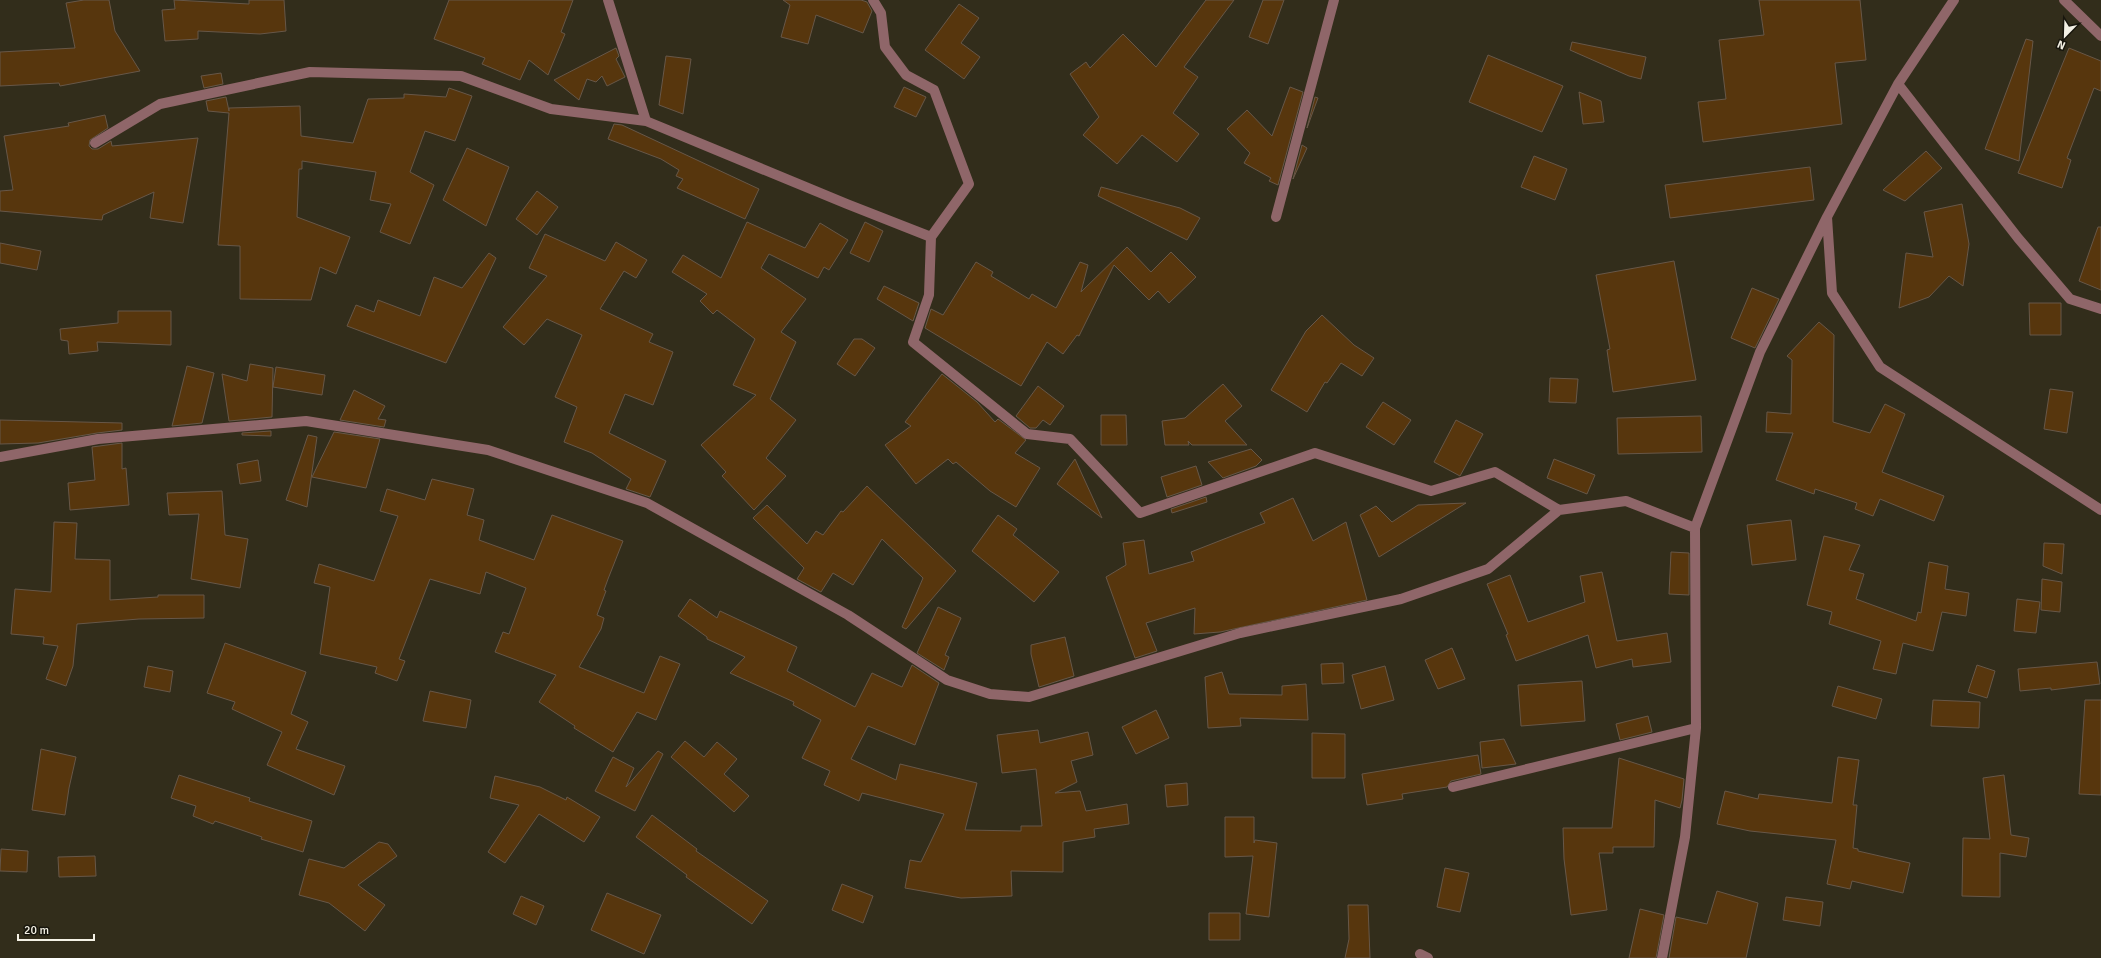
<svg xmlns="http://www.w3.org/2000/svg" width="2101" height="958" font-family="Signika,sans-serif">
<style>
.building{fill:#57360d;stroke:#675748}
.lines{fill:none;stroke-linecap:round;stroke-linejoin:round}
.minor{stroke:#8f6669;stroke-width:10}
</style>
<rect width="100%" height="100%" fill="#322d1b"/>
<path class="building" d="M 84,0 L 109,0 L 115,31 L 140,71 L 60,86 L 59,83 L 0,86 L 0,52 L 75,48 L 66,3 Z
M 174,0 L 249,4 L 249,0 L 284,0 L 286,31 L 260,34 L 198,31 L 198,39 L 165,41 L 162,10 L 175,9 Z
M 449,0 L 573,0 L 561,32 L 565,34 L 548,75 L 529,60 L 520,80 L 482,64 L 485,58 L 434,39 Z
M 783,0 L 861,0 L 867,2 L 872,11 L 863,33 L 816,15 L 808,44 L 781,37 L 790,5 Z
M 1206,0 L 1234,0 L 1184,67 L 1198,77 L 1173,113 L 1199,134 L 1177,162 L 1142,135 L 1117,164 L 1083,135 L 1099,117 L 1070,74 L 1086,62 L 1090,68 L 1123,34 L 1156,67 Z
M 1263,0 L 1284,0 L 1268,44 L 1249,37 Z
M 1759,0 L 1860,0 L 1866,60 L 1835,63 L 1842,124 L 1703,142 L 1698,102 L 1726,99 L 1719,40 L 1764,35 Z
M 959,4 L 979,18 L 961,43 L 980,57 L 964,79 L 925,50 Z
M 2026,39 L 2033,41 L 2019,161 L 1985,149 Z
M 1572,42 L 1646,57 L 1641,79 L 1629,76 L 1570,50 Z
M 616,48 L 619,56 L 616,59 L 625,77 L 607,86 L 602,76 L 596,82 L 587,79 L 579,100 L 554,80 Z
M 2069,48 L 2101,61 L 2101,91 L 2094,88 L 2067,158 L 2071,160 L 2062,188 L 2018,173 Z
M 1488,55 L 1563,86 L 1542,132 L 1469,102 Z
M 666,56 L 691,59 L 683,114 L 659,105 Z
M 221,73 L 223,84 L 204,88 L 201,76 Z
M 904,87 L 926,97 L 916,117 L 894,107 Z
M 1290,87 L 1303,92 L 1278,185 L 1269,181 L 1271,178 L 1244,163 L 1250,153 L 1227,129 L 1247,110 L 1272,136 Z
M 449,88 L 472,96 L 455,141 L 425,131 L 410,172 L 434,185 L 410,244 L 380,232 L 391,204 L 370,200 L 376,172 L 302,161 L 302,169 L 299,169 L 297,217 L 350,237 L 336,274 L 320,267 L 311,300 L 240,299 L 240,246 L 218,245 L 229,113 L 208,111 L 206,101 L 226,97 L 229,111 L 229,108 L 300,106 L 301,136 L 353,143 L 368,99 L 404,98 L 404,94 L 446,97 Z
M 1579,92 L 1601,101 L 1604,122 L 1583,124 Z
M 1315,97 L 1318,98 L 1307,128 Z
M 105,115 L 108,128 L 90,140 L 89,146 L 92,149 L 98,149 L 111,141 L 112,146 L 198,138 L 183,223 L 150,218 L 154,192 L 103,215 L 102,220 L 0,211 L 0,191 L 13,190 L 4,136 L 69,126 L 68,123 Z
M 614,124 L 622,125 L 759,189 L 745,219 L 677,188 L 683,179 L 676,176 L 679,170 L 661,159 L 608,139 Z
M 1302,145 L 1307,148 L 1293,179 Z
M 467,148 L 509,167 L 486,226 L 443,200 Z
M 1926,151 L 1942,168 L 1905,201 L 1883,190 Z
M 1534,156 L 1567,169 L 1555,200 L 1521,187 Z
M 1810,167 L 1814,200 L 1670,218 L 1665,185 Z
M 1101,187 L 1180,208 L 1200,218 L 1187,240 L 1098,196 Z
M 537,191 L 558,207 L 537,235 L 516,219 Z
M 1962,204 L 1969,244 L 1963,286 L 1949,276 L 1929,297 L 1899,308 L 1906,253 L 1933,257 L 1924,212 Z
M 747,222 L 805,248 L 820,223 L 848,240 L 829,270 L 824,267 L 818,278 L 769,254 L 761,268 L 806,299 L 781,332 L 796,342 L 770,399 L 796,420 L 766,458 L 786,476 L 754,510 L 722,476 L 726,472 L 701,445 L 756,395 L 733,385 L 755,339 L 717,310 L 713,314 L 700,301 L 707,294 L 672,272 L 683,255 L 721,278 Z
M 865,222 L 883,231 L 869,262 L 850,253 Z
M 2098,227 L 2101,227 L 2101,290 L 2079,281 Z
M 545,234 L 605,261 L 616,242 L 647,260 L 636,278 L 624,271 L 600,309 L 653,334 L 649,342 L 673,352 L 653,405 L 625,394 L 609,433 L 666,461 L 650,497 L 626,489 L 631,479 L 592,453 L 564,442 L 577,407 L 555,397 L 582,335 L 547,319 L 524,345 L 503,327 L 547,276 L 529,268 Z
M 0,243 L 41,251 L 37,270 L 0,263 Z
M 1127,247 L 1151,272 L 1171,252 L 1196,277 L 1169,303 L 1158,291 L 1149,300 L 1114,265 L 1079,336 L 1077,335 L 1063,354 L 1047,342 L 1021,386 L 925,328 L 931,309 L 943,315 L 976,262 L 993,272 L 991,276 L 1029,299 L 1032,294 L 1056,308 L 1080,262 L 1088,265 L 1081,292 Z
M 489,253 L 496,258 L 446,363 L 347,326 L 356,305 L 374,312 L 378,300 L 420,316 L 434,277 L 462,288 Z
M 1674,261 L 1696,380 L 1613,392 L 1607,350 L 1610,349 L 1596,275 Z
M 884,286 L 919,303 L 913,321 L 877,299 Z
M 1752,288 L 1779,299 L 1755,348 L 1731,338 Z
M 2029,303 L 2061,303 L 2061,335 L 2030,335 Z
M 118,311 L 171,311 L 171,345 L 97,342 L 98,351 L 69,354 L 68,341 L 61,340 L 60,329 L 118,323 Z
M 1322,315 L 1354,345 L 1374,358 L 1362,376 L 1341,363 L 1327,383 L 1325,382 L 1307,412 L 1271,390 L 1306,331 Z
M 1819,322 L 1834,335 L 1833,422 L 1870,433 L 1885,404 L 1905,414 L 1882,472 L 1944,496 L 1934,521 L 1880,499 L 1873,516 L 1855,509 L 1857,503 L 1815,489 L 1814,494 L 1776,480 L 1793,433 L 1766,432 L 1767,412 L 1791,414 L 1792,360 L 1787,356 Z
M 854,339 L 862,339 L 875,348 L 855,376 L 837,364 Z
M 250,364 L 273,368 L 272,417 L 229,421 L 222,374 L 247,381 Z
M 187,366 L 214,373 L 202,423 L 172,426 Z
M 276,367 L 325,375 L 322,395 L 273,387 Z
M 942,374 L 977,402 L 995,422 L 998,419 L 1026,440 L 1015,453 L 1040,468 L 1016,507 L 990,491 L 956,462 L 953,464 L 948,459 L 916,484 L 885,445 L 911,426 L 905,422 Z
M 1550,378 L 1578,379 L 1576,403 L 1549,402 Z
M 1223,384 L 1242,406 L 1225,421 L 1247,445 L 1192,445 L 1188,441 L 1189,445 L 1165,445 L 1162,421 L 1185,418 Z
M 1038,386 L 1064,406 L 1050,425 L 1043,420 L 1036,428 L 1030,428 L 1016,416 Z
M 2050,389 L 2073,392 L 2067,433 L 2044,429 Z
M 354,390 L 385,406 L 378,419 L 386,420 L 384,427 L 340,420 Z
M 1383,402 L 1411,420 L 1394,445 L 1366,427 Z
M 1101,415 L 1126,415 L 1127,445 L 1101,445 Z
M 1701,416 L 1702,452 L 1618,454 L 1617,418 Z
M 0,420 L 122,423 L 122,430 L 97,433 L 38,443 L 0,444 Z
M 1456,420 L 1483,434 L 1460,476 L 1434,462 Z
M 271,431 L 271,436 L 242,435 L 242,433 Z
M 334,432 L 380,439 L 366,488 L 312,477 Z
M 308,435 L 317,437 L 307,507 L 286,500 Z
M 122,443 L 122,469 L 126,468 L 129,505 L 70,510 L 68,483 L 95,480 L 92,447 Z
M 1251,449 L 1262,460 L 1256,466 L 1223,478 L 1208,462 Z
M 1075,459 L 1102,518 L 1057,484 Z
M 1554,459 L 1595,475 L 1587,494 L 1547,478 Z
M 258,460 L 261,481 L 240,484 L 237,464 Z
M 1196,466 L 1202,485 L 1167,497 L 1161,477 Z
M 432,479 L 474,489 L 467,515 L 484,520 L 479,540 L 534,560 L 552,515 L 623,541 L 608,579 L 604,590 L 606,591 L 597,615 L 604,618 L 601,629 L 579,667 L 644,693 L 660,656 L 680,664 L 656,720 L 637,712 L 613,752 L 574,728 L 575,726 L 539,702 L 556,675 L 495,652 L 503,632 L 509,634 L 526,588 L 486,572 L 480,594 L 430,579 L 399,659 L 405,661 L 397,681 L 375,673 L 377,667 L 320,654 L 330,587 L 314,583 L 319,564 L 374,581 L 398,516 L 380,511 L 387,489 L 425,500 Z
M 867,486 L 956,571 L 906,629 L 902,627 L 923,578 L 882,539 L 853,585 L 833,573 L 821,592 L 797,579 L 804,568 L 753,518 L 767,505 L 807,544 L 816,531 L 823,535 L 841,511 L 843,512 Z
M 222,491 L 225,535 L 248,539 L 240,588 L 191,579 L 199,514 L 169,515 L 167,493 Z
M 1206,497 L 1207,502 L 1172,513 L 1171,509 Z
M 1293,498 L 1313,541 L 1346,522 L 1367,600 L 1220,632 L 1194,634 L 1195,608 L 1146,623 L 1157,651 L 1135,658 L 1106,577 L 1126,565 L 1123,543 L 1144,540 L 1149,574 L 1194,561 L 1191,552 L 1265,523 L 1260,513 Z
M 1466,503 L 1379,557 L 1360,515 L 1376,506 L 1392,522 L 1418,505 Z
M 998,515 L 1017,529 L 1013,535 L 1059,572 L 1034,602 L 972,551 Z
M 1791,520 L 1796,560 L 1752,565 L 1747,525 Z
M 54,522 L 77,523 L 75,559 L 110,560 L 110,600 L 158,597 L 158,595 L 204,595 L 204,618 L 139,619 L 77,624 L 73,666 L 66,686 L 46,679 L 58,646 L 43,644 L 44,637 L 11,634 L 15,589 L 51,592 Z
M 1824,536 L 1860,545 L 1849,570 L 1864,574 L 1856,599 L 1916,621 L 1918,612 L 1921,613 L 1929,562 L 1948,566 L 1945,589 L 1969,593 L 1966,616 L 1942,612 L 1933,651 L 1903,643 L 1896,674 L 1873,669 L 1881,641 L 1829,624 L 1832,612 L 1807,605 Z
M 2044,543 L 2064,544 L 2062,574 L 2043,566 Z
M 1671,552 L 1689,553 L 1689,595 L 1669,594 Z
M 1602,572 L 1617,641 L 1667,633 L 1671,662 L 1633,667 L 1632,659 L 1596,668 L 1588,635 L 1516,661 L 1506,635 L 1508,634 L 1487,584 L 1510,575 L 1528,622 L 1585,602 L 1580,576 Z
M 2042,579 L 2062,582 L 2060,612 L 2041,610 Z
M 690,599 L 717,618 L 720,611 L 797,647 L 787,671 L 855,707 L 872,673 L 902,687 L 912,665 L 939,683 L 915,745 L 868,726 L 851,759 L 896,780 L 900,764 L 977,783 L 965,830 L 1021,831 L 1021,826 L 1042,826 L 1036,769 L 1002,773 L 997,735 L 1038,730 L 1040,743 L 1088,732 L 1093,755 L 1071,761 L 1077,782 L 1055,793 L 1080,791 L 1086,811 L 1127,804 L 1129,824 L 1094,829 L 1095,837 L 1063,842 L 1063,872 L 1011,871 L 1012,896 L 961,898 L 905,888 L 910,860 L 921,862 L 944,814 L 862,793 L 859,801 L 824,785 L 830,771 L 802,758 L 821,720 L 793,705 L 794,702 L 730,673 L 745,657 L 707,639 L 707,637 L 678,616 Z
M 2017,599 L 2040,602 L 2036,633 L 2014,631 Z
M 938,607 L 961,618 L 945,655 L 949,657 L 944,670 L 917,653 Z
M 1065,637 L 1074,676 L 1039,687 L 1031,654 L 1031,645 Z
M 225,643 L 306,672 L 291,714 L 308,722 L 296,749 L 345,766 L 334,795 L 267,765 L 282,732 L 232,709 L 235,702 L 207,693 Z
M 1452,648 L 1465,679 L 1438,689 L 1425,660 Z
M 2097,662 L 2100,684 L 2051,690 L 2051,688 L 2020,691 L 2018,669 Z
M 1343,663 L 1344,683 L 1322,684 L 1321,664 Z
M 1977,665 L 1995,671 L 1987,698 L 1968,692 Z
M 148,666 L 173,671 L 170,692 L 144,687 Z
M 1385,666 L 1394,700 L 1361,709 L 1352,675 Z
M 1222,672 L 1229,694 L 1282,695 L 1282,686 L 1306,684 L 1308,720 L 1240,718 L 1241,726 L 1208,728 L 1205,677 Z
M 1582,681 L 1585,721 L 1521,726 L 1518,685 Z
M 1838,686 L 1882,699 L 1876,719 L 1832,706 Z
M 430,691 L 471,700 L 466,728 L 423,721 Z
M 1933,700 L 1980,702 L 1979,728 L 1931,726 Z
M 2085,700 L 2101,700 L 2101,795 L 2079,794 Z
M 1156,710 L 1169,738 L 1136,754 L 1122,727 Z
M 1648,716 L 1652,732 L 1620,740 L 1616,724 Z
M 1312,733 L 1345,734 L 1345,778 L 1312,778 Z
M 1504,739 L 1516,764 L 1482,768 L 1480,742 Z
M 685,741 L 704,757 L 717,742 L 737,759 L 724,774 L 749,796 L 734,812 L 671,757 Z
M 41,749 L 76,757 L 69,788 L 65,815 L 32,810 Z
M 658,751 L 663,754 L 635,811 L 595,791 L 613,757 L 634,768 L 626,787 Z
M 1478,755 L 1481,774 L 1451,781 L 1447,787 L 1402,794 L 1403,799 L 1367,805 L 1362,774 Z
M 1838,757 L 1859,760 L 1853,805 L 1857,805 L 1853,848 L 1858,849 L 1858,851 L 1910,863 L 1903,893 L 1852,881 L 1850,889 L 1827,884 L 1836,840 L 1750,831 L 1717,824 L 1725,791 L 1758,799 L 1759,794 L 1832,803 Z
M 1619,758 L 1684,779 L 1682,800 L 1680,808 L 1655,800 L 1654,847 L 1613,847 L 1613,853 L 1599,853 L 1607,910 L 1571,915 L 1564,859 L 1563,828 L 1612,828 Z
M 179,775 L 250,798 L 249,801 L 312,821 L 303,852 L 261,839 L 262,837 L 215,821 L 213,824 L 193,816 L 196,806 L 171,798 Z
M 2004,775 L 2011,835 L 2029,838 L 2026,857 L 2000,853 L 2000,897 L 1962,896 L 1963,838 L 1990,839 L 1983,778 Z
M 495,776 L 540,787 L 566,800 L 567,797 L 600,817 L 584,842 L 539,814 L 505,863 L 488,852 L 519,805 L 490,798 Z
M 1187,783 L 1188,805 L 1167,807 L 1165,785 Z
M 652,815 L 697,849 L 696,851 L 768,901 L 752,924 L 686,877 L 687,875 L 636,837 Z
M 1225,817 L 1254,817 L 1254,843 L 1255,840 L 1277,843 L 1269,917 L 1246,914 L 1253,856 L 1225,857 Z
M 379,842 L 388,844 L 397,856 L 358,885 L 385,905 L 365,931 L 329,903 L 299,895 L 309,859 L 344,868 Z
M 1,849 L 28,851 L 27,872 L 0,871 Z
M 95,856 L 96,876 L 59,877 L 58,857 Z
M 1445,868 L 1469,873 L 1460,912 L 1437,907 Z
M 842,884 L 873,896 L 863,923 L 832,910 Z
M 1717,891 L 1758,903 L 1746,958 L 1669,958 L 1676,917 L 1707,924 Z
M 607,893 L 661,915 L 644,954 L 591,930 Z
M 521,896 L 544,906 L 536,925 L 513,914 Z
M 1786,897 L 1823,902 L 1820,926 L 1783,920 Z
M 1348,905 L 1368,905 L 1370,958 L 1345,958 L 1349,939 Z
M 1640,909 L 1664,915 L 1656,958 L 1629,958 Z
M 1209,913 L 1240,913 L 1240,940 L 1209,940 Z"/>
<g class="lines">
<path class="minor" d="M 608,0 L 646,121 L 847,204 L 931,237 L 929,295 L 913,342 L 1027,434 L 1070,439 L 1140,513 L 1315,453 L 1431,491 L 1495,472 L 1559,510
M 873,0 L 881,13 L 885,47 L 906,75 L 934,90 L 969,184 L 931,237
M 1954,0 L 1898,84 L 1827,217 L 1832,293 L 1880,367 L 2101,510
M 2064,0 L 2101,36
M 1898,84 L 2018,238 L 2070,299 L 2101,309
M 95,143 L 160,104 L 310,72 L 461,76 L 551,109 L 646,121
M 1276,217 L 1334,0
M 0,457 L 98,439 L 306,421 L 488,450 L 647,503 L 848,615 L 947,680 L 990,694 L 1029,697 L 1240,633 L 1401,599 L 1488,569 L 1559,510 L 1626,501 L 1695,528
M 1453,787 L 1696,728
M 1420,954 L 1428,958
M 1662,958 L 1685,837 L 1696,728 L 1695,528 L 1760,352 L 1827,217"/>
</g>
<g transform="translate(2065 36) rotate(203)" stroke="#18160d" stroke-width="3" paint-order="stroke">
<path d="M0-3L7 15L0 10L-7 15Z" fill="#f4f1e5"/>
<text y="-6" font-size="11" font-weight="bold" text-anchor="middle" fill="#f4f1e5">N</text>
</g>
<path d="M18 934v6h76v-6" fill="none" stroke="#f4f1e5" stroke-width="2"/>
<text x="24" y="934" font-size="12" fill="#f4f1e5" stroke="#18160d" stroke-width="3" paint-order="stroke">20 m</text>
</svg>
